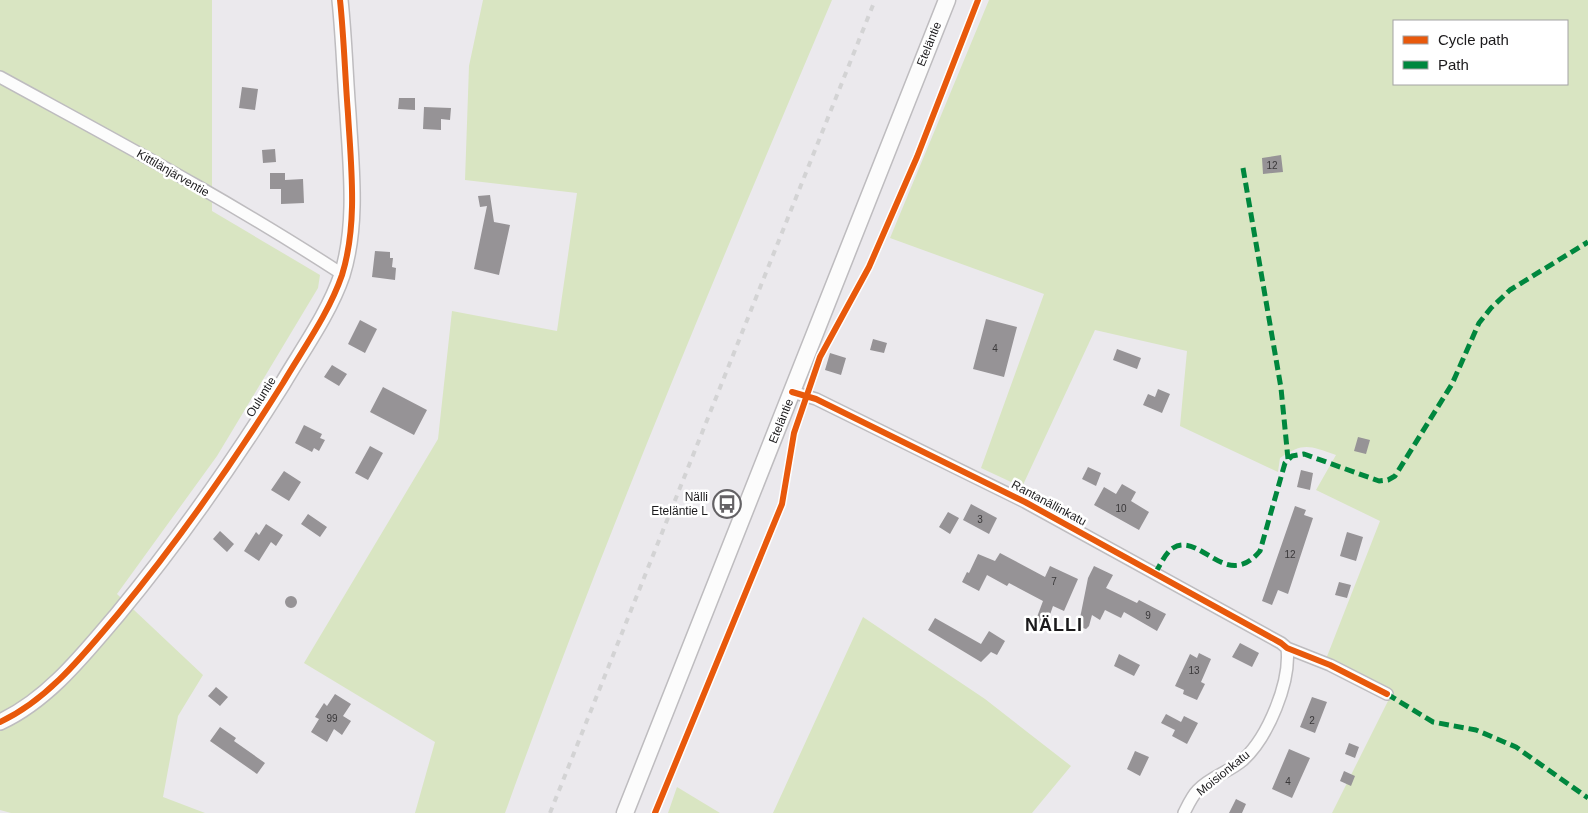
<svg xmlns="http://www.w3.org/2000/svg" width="1588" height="813" font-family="Arial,sans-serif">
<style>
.green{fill:#d9e5c2;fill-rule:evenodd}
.building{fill:#969396}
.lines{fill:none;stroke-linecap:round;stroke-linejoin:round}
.minor-casing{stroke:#bebcbf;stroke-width:14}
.tertiary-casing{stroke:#bebcbf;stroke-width:18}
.secondary-casing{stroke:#bebcbf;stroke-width:19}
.minor{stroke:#fcfcfc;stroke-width:11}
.tertiary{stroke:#fcfcfc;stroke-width:15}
.secondary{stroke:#fcfcfc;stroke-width:16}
.rail{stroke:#d3d3d4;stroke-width:4;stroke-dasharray:6 6;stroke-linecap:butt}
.quiet{stroke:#00873e;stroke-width:5;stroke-dasharray:10 5;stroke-linecap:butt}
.cycleway-casing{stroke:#fff;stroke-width:9}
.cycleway{stroke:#e8590c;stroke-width:6}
.labels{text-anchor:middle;stroke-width:5;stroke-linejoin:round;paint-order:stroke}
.number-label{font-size:10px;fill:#3a383a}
.street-label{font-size:12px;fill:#1b1a1c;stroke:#fff}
.poi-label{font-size:12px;fill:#1b1a1c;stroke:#fff;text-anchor:end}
.district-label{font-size:18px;font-weight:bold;letter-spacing:1px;fill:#1b1a1c;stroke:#fff}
</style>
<rect width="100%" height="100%" fill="#ebe9ed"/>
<path class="green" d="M 0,0 L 212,0 L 212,211 L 320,275 L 318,288 L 217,456 L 117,594 L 203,675 L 178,716 L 163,797 L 205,813 L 11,813 L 0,810 Z
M 483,0 L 832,0 C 718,269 604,538 505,813 L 415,813 L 435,742 L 304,663 L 438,439 L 452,311 L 557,331 L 577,193 L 465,180 L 469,66 Z
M 989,0 L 1588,0 L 1588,813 L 1332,813 L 1391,695 L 1326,659 L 1380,521 L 1316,490 L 1336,455 C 1309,446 1304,442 1280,458 L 1278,472 L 1180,426 L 1187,351 L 1095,330 L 1022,487 L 981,468 L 1044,294 L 890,238 ZM 1394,21 L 1567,21 L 1567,84 L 1394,84 Z
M 863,617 L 985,699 L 1071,766 L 1032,813 L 773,813 Z
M 677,787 L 720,813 L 668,813 Z"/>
<path class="building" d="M 242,87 L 258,89 L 255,110 L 239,108 Z
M 399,98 L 415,98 L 415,110 L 398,109 Z
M 424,107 L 451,108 L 450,120 L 441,119 L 441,130 L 423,129 Z
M 275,149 L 276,162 L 263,163 L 262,150 Z
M 1281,155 L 1283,172 L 1263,174 L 1262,158 Z
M 270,173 L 285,173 L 285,180 L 303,179 L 304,203 L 281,204 L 281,189 L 270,189 Z
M 490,195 L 494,222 L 510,225 L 499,275 L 474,269 L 487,206 L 480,207 L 478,196 Z
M 375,251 L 390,252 L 390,258 L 393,258 L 392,267 L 396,268 L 395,280 L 372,277 Z
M 986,319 L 1017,327 L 1004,377 L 973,369 Z
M 360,320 L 377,329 L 365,353 L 348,344 Z
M 873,339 L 887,343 L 884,353 L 870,350 Z
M 1117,349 L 1141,358 L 1137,369 L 1113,360 Z
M 830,353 L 846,358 L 841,375 L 825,370 Z
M 332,365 L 347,374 L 339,386 L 324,377 Z
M 383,387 L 427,410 L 414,435 L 370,412 Z
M 1158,389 L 1170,394 L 1162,413 L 1143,405 L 1148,394 L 1155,397 Z
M 304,425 L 322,434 L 320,438 L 325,440 L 319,451 L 314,448 L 312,452 L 295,443 Z
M 1358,437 L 1370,440 L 1366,454 L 1354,451 Z
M 370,446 L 383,453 L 368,480 L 355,473 Z
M 1088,467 L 1101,473 L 1096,486 L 1082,479 Z
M 1301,470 L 1313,473 L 1310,490 L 1297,487 Z
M 284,471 L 301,482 L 289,501 L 271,490 Z
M 1122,484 L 1136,492 L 1131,501 L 1149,512 L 1139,530 L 1094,505 L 1104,487 L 1116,494 Z
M 971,504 L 997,518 L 989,534 L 963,520 Z
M 1295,506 L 1306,510 L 1304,515 L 1313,518 L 1288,594 L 1278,590 L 1272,605 L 1262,601 Z
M 948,512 L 959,518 L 950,534 L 939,527 Z
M 308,514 L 327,527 L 320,537 L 301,524 Z
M 266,524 L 283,535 L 276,546 L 271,542 L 259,561 L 244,551 L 256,532 L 259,535 Z
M 220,531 L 234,544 L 227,552 L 213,539 Z
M 1347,532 L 1363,537 L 1356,561 L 1340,556 Z
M 1000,553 L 1045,577 L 1050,566 L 1078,579 L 1064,611 L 1053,606 L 1045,629 L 1034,625 L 1043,601 L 1009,583 L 1007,586 L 987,575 L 979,591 L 962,582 L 967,572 L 969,573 L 978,554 L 995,561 Z
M 1094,566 L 1113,575 L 1106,588 L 1137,603 L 1139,600 L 1166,614 L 1157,631 L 1124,612 L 1121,618 L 1105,610 L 1100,620 L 1092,615 L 1089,626 L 1086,629 L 1080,627 L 1079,623 L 1088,578 Z
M 1339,582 L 1351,585 L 1347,598 L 1335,595 Z
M285 602a6 6 0 1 1 12 0a6 6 0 1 1-12 0Z
M 935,618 L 981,644 L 989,631 L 1005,641 L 997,655 L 991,652 L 981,662 L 928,630 Z
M 1240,643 L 1259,653 L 1252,667 L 1232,657 Z
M 1199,653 L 1211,659 L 1201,682 L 1205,684 L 1197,700 L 1183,694 L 1184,690 L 1175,686 L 1190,654 L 1197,658 Z
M 1119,654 L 1140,665 L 1134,676 L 1114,666 Z
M 216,687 L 228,697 L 220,706 L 208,696 Z
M 335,694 L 351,704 L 343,716 L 351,721 L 342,735 L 334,729 L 327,742 L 311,732 L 319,719 L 315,717 L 324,703 L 327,706 Z
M 1312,697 L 1327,702 L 1315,733 L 1300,727 Z
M 1166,714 L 1181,722 L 1184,716 L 1198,723 L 1187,744 L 1172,736 L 1175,730 L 1161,723 Z
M 220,727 L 236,738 L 234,741 L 265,763 L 257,774 L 210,741 Z
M 1349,743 L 1359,747 L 1355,758 L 1345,754 Z
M 1289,749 L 1310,758 L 1292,798 L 1272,789 Z
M 1135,751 L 1149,757 L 1140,776 L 1127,769 Z
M 1344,771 L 1355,776 L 1351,786 L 1340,781 Z
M 1236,799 L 1246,804 L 1242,813 L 1229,813 Z"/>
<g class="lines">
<defs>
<path id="minor" d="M 0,77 C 115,140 232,202 342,274
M 792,392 L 816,399 L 1025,502 L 1281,643 L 1287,648 L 1330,665 L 1387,694
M 1184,813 C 1188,805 1192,796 1198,790 C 1210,777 1229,772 1243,760 C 1268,737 1291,682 1287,648"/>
<path id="tertiary" d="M 0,722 C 48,700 84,654 118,614 C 180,539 231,466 283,383 C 303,349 329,313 342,275 C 358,224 351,166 348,114 C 345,76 344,38 340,0"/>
<path id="secondary" d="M 625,813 L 947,0"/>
</defs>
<use href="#minor" class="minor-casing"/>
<use href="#tertiary" class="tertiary-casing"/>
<use href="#secondary" class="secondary-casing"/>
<use href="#minor" class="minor"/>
<use href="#tertiary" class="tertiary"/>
<use href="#secondary" class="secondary"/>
<path class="rail" d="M 550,813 L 875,0"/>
<path class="quiet" d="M 1243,168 L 1281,388 L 1288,459
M 1155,573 C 1160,566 1165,553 1173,548 C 1200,531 1226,592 1260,551 L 1285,463 L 1292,456 L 1304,454 L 1379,481 L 1388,480 L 1395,476 L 1452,384 L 1479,323 L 1491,308 L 1510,290 L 1588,242
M 1387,694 L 1433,722 L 1476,730 L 1516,747 L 1588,798"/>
<defs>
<path id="cycleway" d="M 792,392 L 816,399 L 1025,502 L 1281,643 L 1287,648 L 1330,665 L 1387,694
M 0,722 C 48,700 84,654 118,614 C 180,539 231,466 283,383 C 303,349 329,313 342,275 C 358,224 351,166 348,114 C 345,76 344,38 340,0
M 655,813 L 782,504 L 794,433 L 820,357 L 869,267 L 917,157 L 978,0"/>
</defs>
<use href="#cycleway" class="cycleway-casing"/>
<use href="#cycleway" class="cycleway"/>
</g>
<defs>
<symbol id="bus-ring" viewBox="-11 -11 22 22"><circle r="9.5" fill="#fff" stroke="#646265" stroke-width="1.5"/><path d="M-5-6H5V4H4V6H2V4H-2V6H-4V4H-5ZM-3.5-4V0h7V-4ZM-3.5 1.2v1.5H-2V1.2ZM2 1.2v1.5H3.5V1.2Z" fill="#646265"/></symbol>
</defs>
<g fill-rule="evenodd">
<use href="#bus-ring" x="711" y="488" width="32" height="32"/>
</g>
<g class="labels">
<g class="number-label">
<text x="1272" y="169">12</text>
<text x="995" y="352">4</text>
<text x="1121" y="512">10</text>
<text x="980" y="523">3</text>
<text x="1290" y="558">12</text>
<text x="1054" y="585">7</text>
<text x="1148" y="619">9</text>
<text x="1194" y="674">13</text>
<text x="332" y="722">99</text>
<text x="1312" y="724">2</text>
<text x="1288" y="785">4</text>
</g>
<g class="street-label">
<text transform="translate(929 44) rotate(-68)" y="4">Eteläntie</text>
<text transform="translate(173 173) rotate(30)" y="4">Kittilänjärventie</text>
<text transform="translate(261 397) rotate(-58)" y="4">Ouluntie</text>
<text transform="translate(781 421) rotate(-68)" y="4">Eteläntie</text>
<text transform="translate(1049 503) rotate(28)" y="4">Rantanällinkatu</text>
<text transform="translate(1223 773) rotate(-39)" y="4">Moisionkatu</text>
</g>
<g class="poi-label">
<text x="708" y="501">Nälli<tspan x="708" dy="14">Eteläntie L</tspan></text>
</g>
<g class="district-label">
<text x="1054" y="631">NÄLLI</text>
</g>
</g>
<rect x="1393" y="20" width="175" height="65" fill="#ffffff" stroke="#a4a3a4"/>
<rect x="1403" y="36" width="25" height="8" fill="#e8590c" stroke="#a4a3a4"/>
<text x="1438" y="45" font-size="15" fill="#1b1a1c">Cycle path</text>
<rect x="1403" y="61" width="25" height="8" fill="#00873e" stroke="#a4a3a4"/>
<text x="1438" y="70" font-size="15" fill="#1b1a1c">Path</text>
</svg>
